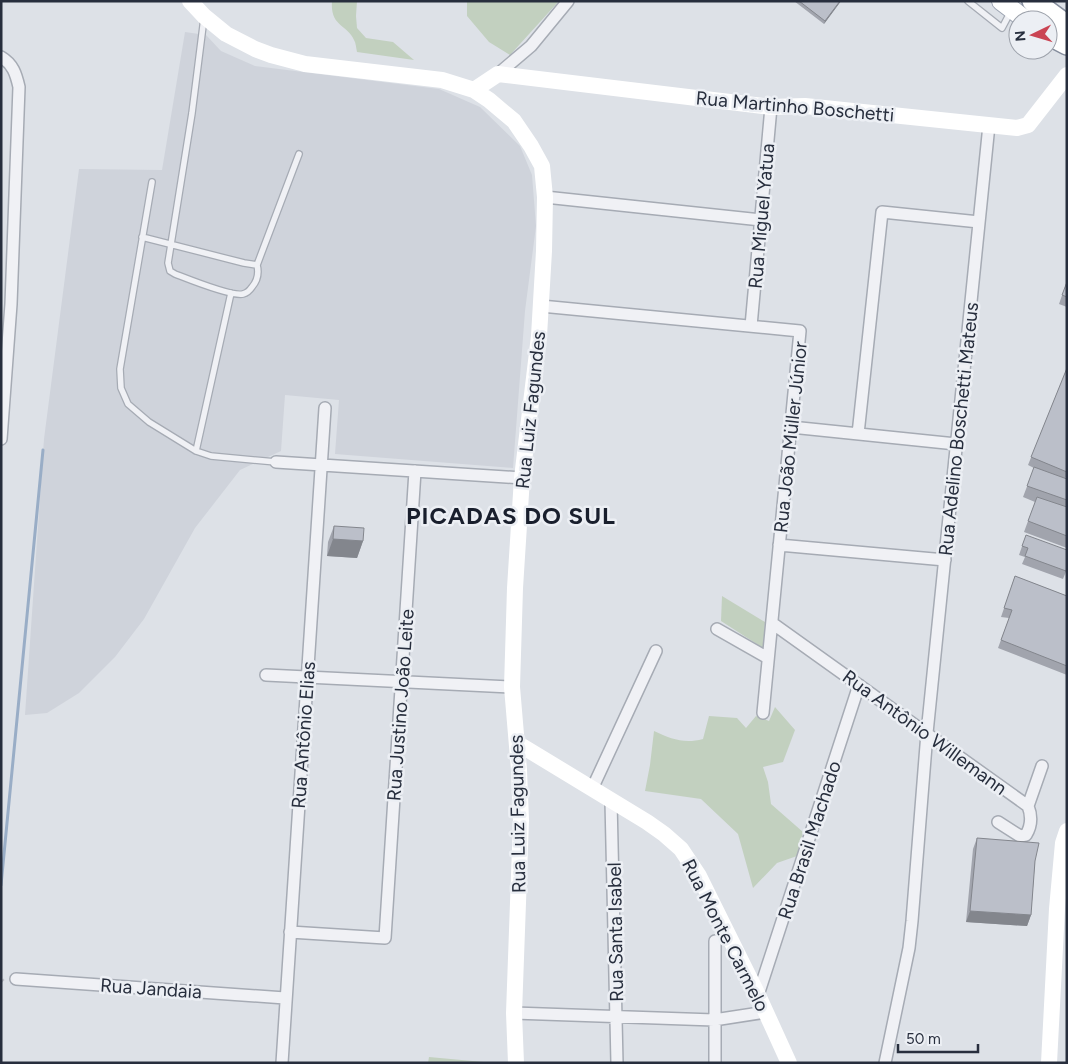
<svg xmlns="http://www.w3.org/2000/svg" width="1068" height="1064" font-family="Figtree,sans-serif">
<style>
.built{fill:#cfd3db}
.green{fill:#c2d0bf}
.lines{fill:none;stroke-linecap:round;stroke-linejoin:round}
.stream{stroke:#99adc6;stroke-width:3}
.lane-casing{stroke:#a6abb4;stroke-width:8}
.street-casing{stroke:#a6abb4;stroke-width:14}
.primary-casing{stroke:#9da4b2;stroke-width:20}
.highway-casing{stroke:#858d9d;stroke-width:24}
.path{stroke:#bcbec5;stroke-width:2;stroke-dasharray:4 4;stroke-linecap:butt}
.lane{stroke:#f0f1f5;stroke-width:5.5}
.street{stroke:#f0f1f5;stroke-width:11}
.secondary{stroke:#fff;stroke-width:16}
.primary{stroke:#fff;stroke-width:18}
.highway{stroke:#fff;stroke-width:21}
.wall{fill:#a1a4ad}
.shaded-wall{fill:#83868d}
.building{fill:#bbbfc9;stroke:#83868d}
.labels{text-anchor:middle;stroke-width:5;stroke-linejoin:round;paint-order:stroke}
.street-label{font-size:19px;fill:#272e3d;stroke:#eceff4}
.district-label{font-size:24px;font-weight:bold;letter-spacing:1px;fill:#191f2d;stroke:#eceff4}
</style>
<rect width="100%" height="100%" fill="#dde1e7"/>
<path class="built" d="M 185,32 L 206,35 L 221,51 L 255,66 L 439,89 L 480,107 L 520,146 L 532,175 L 536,226 L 525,311 L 513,468 L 335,454 L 339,400 L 285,395 L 281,451 L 240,470 L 195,528 L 144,619 L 115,657 L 79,693 L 47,713 L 25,715 L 44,439 L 79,169 L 162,170 Z"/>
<path class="green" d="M 332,1 L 357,1 L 356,16 L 357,28 L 366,38 L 393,42 L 414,60 L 357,52 C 356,48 356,43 354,40 C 347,24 330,27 332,1 Z
M 467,1 L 559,1 L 510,55 L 489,42 L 467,16 Z
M 722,596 L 765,622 L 763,648 L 721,621 Z
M 775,707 L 795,730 L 783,762 L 763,767 L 768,782 L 771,804 L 803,832 L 797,856 L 777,863 L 753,888 L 738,834 L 701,799 L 645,791 L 650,765 L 654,731 C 671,739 684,744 703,739 L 709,716 L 737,718 L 746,728 L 756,716 L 769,721 Z
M 429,1057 L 494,1063 L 428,1063 Z"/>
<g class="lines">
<path class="stream" d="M 1,885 L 43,450"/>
<defs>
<path id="lane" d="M 968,1 L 1002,28 L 1011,11
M 204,18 L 192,113 L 168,263 L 170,271 L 175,274 C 188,279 232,297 243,294 C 247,293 250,290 252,287 C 258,280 259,273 257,265
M 152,182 L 120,369 L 121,388 L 128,404 L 149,422 L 196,451 L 211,456 L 276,462
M 142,237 L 244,263 L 257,265 L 299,154
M 196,451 L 231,293"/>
<path id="street" d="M 1,57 C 13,64 16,74 19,87 L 11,304 L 1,439
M 498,74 L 531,46 L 568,1
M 545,197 L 761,220
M 541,306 L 800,331 L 763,713
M 751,326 L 771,107
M 791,427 L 956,444
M 858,434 L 882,212 L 979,222
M 276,462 L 522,478
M 779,545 L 945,560
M 772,623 L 1028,806 C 1032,816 1032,825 1026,835 L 1020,836 L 998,822
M 717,629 L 768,658
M 266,675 L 512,687
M 592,789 L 656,651
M 611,801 L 617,1063
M 1028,806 L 1042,766
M 290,932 L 385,938 L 415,471
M 16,979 L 285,998
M 758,995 L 859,685
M 514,1013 L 714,1020 L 766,1012
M 282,1063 L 325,408
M 715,1063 L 715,941
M 885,1063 L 909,948 L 912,921 L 927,733 L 989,125"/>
<path id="primary" d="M 1001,1 L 1026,20"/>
<path id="highway" d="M 1033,1 L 1067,26
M 1048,34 L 1067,44"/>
</defs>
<use href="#lane" class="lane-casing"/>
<use href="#street" class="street-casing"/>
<use href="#primary" class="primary-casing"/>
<use href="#highway" class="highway-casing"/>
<path class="path" d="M 1,982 L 4,979"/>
<use href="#lane" class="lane"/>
<use href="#street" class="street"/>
<path class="secondary" d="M 190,1 L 204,16 L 226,34 L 255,49 L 271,55 L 305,64 L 442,80 L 474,90 L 489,100 L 514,121 L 531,146 L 542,166 L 545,197 L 544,251 L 539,336 L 522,478 L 515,588 L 512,687 L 519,770 L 521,820 L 514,1013 L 516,1063
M 474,90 L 498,74 L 771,107 L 805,106 L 1017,128 L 1028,125 L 1067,75
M 517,743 L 647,822 L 664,834 L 681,849 L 699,876 L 758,995 L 789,1063
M 1049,1063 L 1057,909 L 1063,843 L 1067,831"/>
<use href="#primary" class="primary"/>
<use href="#highway" class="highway"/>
</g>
<path class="wall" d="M 794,1 L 841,1 L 824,24 Z
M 1067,281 L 1067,307 L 1059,304 Z
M 1067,368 L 1067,475 L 1065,479 L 1067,479 L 1067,548 L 1024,532 L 1035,502 L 1023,497 L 1034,468 L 1028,465 Z
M 334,526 L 363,541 L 357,558 L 327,556 L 328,542 Z
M 1026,535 L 1067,569 L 1063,579 L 1022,564 L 1025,557 L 1019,555 Z
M 1015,576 L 1067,596 L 1067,675 L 998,648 L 1009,618 L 1001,617 Z
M 977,838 L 1035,861 L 1031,915 L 1027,926 L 966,922 L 973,849 Z"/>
<path class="shaded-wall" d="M 840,1 L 841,1 L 824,24 L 825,21 Z
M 333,539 L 363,541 L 357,558 L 327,556 Z
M 970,911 L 1031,915 L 1027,926 L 966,922 Z"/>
<path class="building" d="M 799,1 L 840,1 L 825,21 Z
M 1067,282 L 1067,297 L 1062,295 Z
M 1067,368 L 1067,472 L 1031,457 Z
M 1034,467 L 1067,479 L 1067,500 L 1027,486 Z
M 1037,497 L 1067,507 L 1067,536 L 1028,521 Z
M 334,526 L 364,528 L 363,541 L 333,539 Z
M 1026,535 L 1067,550 L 1067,568 L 1066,571 L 1025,556 L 1028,548 L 1022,546 Z
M 1015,576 L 1067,596 L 1067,666 L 1001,640 L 1012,610 L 1004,608 Z
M 977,838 L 1039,843 L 1035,861 L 1031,915 L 970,911 Z"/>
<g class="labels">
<g class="street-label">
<text transform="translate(795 106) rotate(5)" y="7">Rua Martinho Boschetti</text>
<text transform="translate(761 216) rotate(-85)" y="7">Rua Miguel Yatua</text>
<text transform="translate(530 410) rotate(-84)" y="7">Rua Luiz Fagundes</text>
<text transform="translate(958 429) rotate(-84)" y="7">Rua Adelino Boschetti Mateus</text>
<text transform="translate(790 437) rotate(-84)" y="7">Rua João Müller Júnior</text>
<text transform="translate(400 705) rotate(-86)" y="7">Rua Justino João Leite</text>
<text transform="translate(925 732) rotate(36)" y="7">Rua Antônio Willemann</text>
<text transform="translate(303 735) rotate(-86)" y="7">Rua Antônio Elias</text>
<text transform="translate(517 814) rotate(-91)" y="7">Rua Luiz Fagundes</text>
<text transform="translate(809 840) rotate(-72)" y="7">Rua Brasil Machado</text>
<text transform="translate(615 932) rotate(-91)" y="7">Rua Santa Isabel</text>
<text transform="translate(726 935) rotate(63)" y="7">Rua Monte Carmelo</text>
<text transform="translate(151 988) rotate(4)" y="7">Rua Jandaia</text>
</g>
<g class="district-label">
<text x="511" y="524">PICADAS DO SUL</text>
</g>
</g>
<rect width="1068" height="1064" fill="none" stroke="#272e3d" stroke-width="5"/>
<g transform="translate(1033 35) rotate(265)"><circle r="24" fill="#eceff4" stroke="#9da2ab"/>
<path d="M0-4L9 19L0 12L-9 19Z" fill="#ca4453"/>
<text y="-8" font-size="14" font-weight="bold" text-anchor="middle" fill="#272e3d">N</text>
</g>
<path d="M898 1044v8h80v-8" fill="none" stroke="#272e3d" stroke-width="2.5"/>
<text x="906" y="1044" font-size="15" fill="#272e3d" stroke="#eceff4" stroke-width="4" paint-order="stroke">50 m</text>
</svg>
